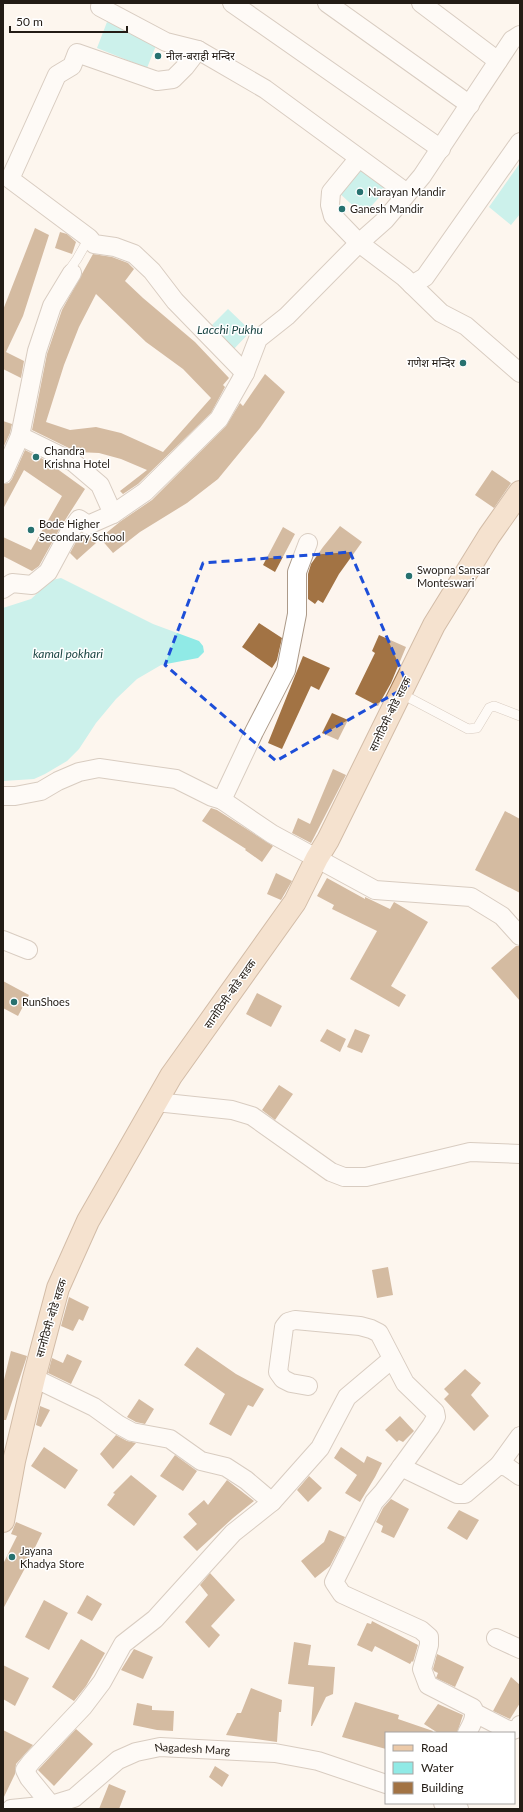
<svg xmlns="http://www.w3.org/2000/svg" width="523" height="1812" font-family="Lato,'Noto Sans Devanagari',sans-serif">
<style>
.water{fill:#90eae6}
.building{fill:#a27344;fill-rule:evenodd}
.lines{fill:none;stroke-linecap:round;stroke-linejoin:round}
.service-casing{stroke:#ac9a89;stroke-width:10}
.minor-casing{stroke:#ac9a89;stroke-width:20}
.primary-casing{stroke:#9e7650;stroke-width:24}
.service{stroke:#fff;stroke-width:9}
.minor{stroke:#fff;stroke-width:18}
.primary{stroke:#eccaa9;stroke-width:22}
.marked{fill:none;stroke:#1d4ed8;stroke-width:3;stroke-dasharray:8 5;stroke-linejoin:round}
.poi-dot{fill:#27716f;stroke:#fff;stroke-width:1.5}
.labels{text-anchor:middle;stroke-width:3;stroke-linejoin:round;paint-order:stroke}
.poi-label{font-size:11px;fill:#231c15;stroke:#fff;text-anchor:start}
.street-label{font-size:11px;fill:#231c15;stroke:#fff}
.water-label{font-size:12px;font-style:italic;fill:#1d4745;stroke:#fff}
</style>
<rect width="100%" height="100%" fill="#fdf5ee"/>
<path class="water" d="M 107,22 L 157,43 L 147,68 L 97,48 Z
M 520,163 L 520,214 L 511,225 L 489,207 Z
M 360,165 L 387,189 L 363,215 L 336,190 Z
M 228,309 L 251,331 L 232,351 L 209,328 Z
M 61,578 L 153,624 L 199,641 L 203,646 L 204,652 L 198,658 L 161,665 L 137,679 L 116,699 L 96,723 L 79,749 L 67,761 L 45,774 L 34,779 L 3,781 L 3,608 L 31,599 L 52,580 Z"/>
<path class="building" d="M 35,228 L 49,235 L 23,316 L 6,352 L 24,361 L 21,378 L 3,369 L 3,310 Z
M 60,232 L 67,234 L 76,242 L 72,254 L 55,248 Z
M 93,254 L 112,257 L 128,263 L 134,269 L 125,281 L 143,298 L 195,342 L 229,378 L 223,385 L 225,387 L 211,413 L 138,484 L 123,494 L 120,491 L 147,470 L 121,459 L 99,453 L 77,452 L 32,430 L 47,354 L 62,310 ZM 96,294 L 146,342 L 183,369 L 211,398 L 163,452 L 121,433 L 96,427 L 70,430 L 46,422 L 64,365 L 79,327 Z
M 265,374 L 285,392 L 260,428 L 218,479 L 187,503 L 140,532 L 113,553 L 100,538 L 121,521 L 152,500 L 226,426 L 240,403 L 243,406 Z
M 3,421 L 12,424 L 10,433 L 3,448 Z
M 25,450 L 45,460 L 85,489 L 60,528 L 39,566 L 32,571 L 3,556 L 3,537 L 31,550 L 62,496 L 24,470 L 3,509 L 3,484 L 9,483 L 12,479 Z
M 492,470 L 511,483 L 494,508 L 475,495 Z
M 340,526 L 362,542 L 339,574 L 323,603 L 318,600 L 315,604 L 308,599 L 308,574 L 311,564 L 323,547 Z
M 283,527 L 295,534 L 275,572 L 263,565 Z
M 84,534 L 89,535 L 96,543 L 77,560 L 70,553 L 77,540 Z
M 259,623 L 282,638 L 277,660 L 272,668 L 242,647 Z
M 379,635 L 406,647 L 391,683 L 378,706 L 355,694 L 375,653 L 372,651 Z
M 303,656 L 330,668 L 319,690 L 311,686 L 282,749 L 268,743 Z
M 332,713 L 348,720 L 338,740 L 322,733 Z
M 333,769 L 346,775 L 311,843 L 292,833 L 298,818 L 310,824 Z
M 211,808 L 217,810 L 273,846 L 262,862 L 245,850 L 246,849 L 202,821 Z
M 505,811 L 520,819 L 520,893 L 475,870 Z
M 276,873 L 292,881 L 281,900 L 267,894 Z
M 327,878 L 365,899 L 365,897 L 390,909 L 394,902 L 428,922 L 391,986 L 406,995 L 399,1007 L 350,979 L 377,931 L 332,909 L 334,905 L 317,896 Z
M 516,946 L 520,946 L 520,1001 L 491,968 Z
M 3,981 L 29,995 L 18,1016 L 3,1008 Z
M 257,993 L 282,1006 L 271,1027 L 246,1014 Z
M 327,1029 L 346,1039 L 340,1052 L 320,1041 Z
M 355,1029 L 370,1035 L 362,1053 L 347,1047 Z
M 279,1085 L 293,1094 L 275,1120 L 262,1110 Z
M 388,1267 L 393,1295 L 377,1298 L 372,1270 Z
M 69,1297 L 89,1307 L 83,1321 L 79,1319 L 73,1331 L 61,1326 Z
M 197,1347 L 236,1374 L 264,1389 L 253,1407 L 248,1405 L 231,1436 L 209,1424 L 225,1394 L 184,1365 Z
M 11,1351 L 27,1356 L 6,1420 L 3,1420 L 3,1384 Z
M 67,1354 L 82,1361 L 71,1384 L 48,1373 L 52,1358 L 63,1363 Z
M 465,1369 L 481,1383 L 471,1395 L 489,1416 L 474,1431 L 444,1399 L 449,1394 L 444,1389 Z
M 139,1399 L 154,1409 L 145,1424 L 136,1422 L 127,1417 Z
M 40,1406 L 50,1410 L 41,1427 L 36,1425 Z
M 400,1416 L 414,1431 L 403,1442 L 399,1440 L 397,1442 L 385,1430 Z
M 116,1435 L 127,1441 L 136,1443 L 113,1469 L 100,1454 Z
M 44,1447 L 78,1470 L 65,1489 L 31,1466 Z
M 341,1447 L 364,1463 L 367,1456 L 382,1463 L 375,1477 L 360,1502 L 345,1493 L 357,1475 L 334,1458 Z
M 175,1455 L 197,1471 L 183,1491 L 160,1476 Z
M 131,1475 L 157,1496 L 134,1526 L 107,1505 L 115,1494 L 113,1493 Z
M 309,1476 L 322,1488 L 308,1502 L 297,1490 Z
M 227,1480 L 254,1501 L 233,1518 L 197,1551 L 183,1537 L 197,1524 L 188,1514 L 204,1500 L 208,1505 Z
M 391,1499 L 409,1509 L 394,1538 L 381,1532 L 383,1526 L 376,1522 L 383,1508 Z
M 459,1510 L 479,1520 L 467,1540 L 447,1528 Z
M 16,1522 L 42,1533 L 24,1570 L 3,1609 L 3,1564 L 17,1536 L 11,1534 Z
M 329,1530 L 345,1537 L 330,1566 L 315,1578 L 301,1561 L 324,1542 Z
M 210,1573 L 235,1600 L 211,1626 L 220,1635 L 209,1648 L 185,1622 L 208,1595 L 200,1585 Z
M 87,1595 L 102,1604 L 92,1621 L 77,1613 Z
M 44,1600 L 68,1613 L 49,1650 L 25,1637 Z
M 372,1621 L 418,1645 L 413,1662 L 412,1661 L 410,1664 L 375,1646 L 372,1652 L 357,1645 L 367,1623 L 371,1624 Z
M 81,1639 L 105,1653 L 86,1686 L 74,1701 L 52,1687 Z
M 294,1642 L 311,1645 L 308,1665 L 335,1667 L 333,1694 L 326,1697 L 312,1726 L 311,1726 L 314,1687 L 288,1684 Z
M 134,1649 L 153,1657 L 143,1679 L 121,1670 Z
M 437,1654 L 464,1667 L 455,1687 L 436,1678 L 438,1673 L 434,1671 L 433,1669 Z
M 3,1665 L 29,1678 L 15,1706 L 3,1699 Z
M 511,1677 L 520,1685 L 520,1703 L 510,1719 L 493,1711 Z
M 251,1688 L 282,1700 L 281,1712 L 279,1712 L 277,1742 L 226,1735 L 237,1713 L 241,1713 Z
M 355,1702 L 399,1715 L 398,1719 L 433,1731 L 432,1733 L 386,1733 L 386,1749 L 342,1737 Z
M 137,1703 L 152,1706 L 152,1710 L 174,1711 L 173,1731 L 157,1730 L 133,1725 Z
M 438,1704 L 463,1715 L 457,1733 L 438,1733 L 424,1724 Z
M 76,1729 L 93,1744 L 54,1786 L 38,1770 Z
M 3,1730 L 33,1745 L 16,1764 L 15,1774 L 3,1799 Z
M 215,1766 L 229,1775 L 222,1787 L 209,1777 Z
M 109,1784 L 126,1791 L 119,1809 L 99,1809 Z"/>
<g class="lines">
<defs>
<path id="service" d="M 72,273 L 70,269 L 77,259 L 89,238
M 400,693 L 468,729 L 477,728 L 489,708 L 494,706 L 520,716"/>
<g id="minor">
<path d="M 232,3 L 441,149"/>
<path d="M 327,3 L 470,105"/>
<path d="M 421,3 L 498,61"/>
<path d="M 100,7 L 166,42 L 198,50 L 265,89 L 407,193"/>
<path d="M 198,50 L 185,67 L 173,79 L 157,81 L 77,53 L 72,66 L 57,75 L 10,179 L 89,238 L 94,244 L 115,247 L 134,254 L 152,271 L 175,301 L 245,373"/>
<path d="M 358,159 L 331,192 L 330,205 L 333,216 L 359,243 L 404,277 L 441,313 L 466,326 L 520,373"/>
<path d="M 412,285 L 425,277 L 520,142"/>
<path d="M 20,436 L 73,462 L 100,485 L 113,514"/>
<path d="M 3,474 L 20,436 L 37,351 L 52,306 L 72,273"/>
<path d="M 3,589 L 12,583 L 32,585 L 48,572 L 69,533 L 79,519 L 88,525 L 113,514 L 145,492 L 219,419 L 245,373 L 258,339 L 287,316 L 359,243 L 385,220 L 422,176 L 512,40 L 520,35"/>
<path d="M 3,796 L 15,796 L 41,791 L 58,781 L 79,772 L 99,768 L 176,779 L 212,797 L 222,800 L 272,834 L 375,890 L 471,897 L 502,916 L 520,936"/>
<path d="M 222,800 L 254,732 L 286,670 L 297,614 L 297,572 L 308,543"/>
<path d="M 3,940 L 28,950"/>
<path d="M 156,1102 L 232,1110 L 252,1116 L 331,1172 L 344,1177 L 366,1177 L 470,1152 L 520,1154"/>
<path d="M 34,1378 L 94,1407 L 119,1425 L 132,1432 L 170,1439 L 201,1461 L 226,1467 L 246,1480 L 272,1502"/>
<path d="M 308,1386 L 291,1383 L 283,1379 L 278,1372 L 284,1327 L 288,1322 L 295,1320 L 360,1326 L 371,1329 L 379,1333 L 405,1383 L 435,1412 L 436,1417 L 431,1426 L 383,1492 L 374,1502 L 334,1582 L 342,1594 L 421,1630 L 429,1637 L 429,1645 L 422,1669 L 428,1685 L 473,1708 C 476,1717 472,1724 467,1733"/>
<path d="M 499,1465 L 520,1436"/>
<path d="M 401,1467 L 457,1494 L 465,1494 L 499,1465 L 507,1467 L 520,1476"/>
<path d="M 496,1638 L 520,1649"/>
<path d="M 475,1713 L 510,1731 L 519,1728 L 520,1725"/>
<path d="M 443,1803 L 459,1809"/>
<path d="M 51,1805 L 29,1778 L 25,1770 L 31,1762 L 83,1707 L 102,1682 L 123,1644 L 155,1619 L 233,1533 L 272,1502 L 320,1448 L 347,1397 L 392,1359"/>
<path id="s1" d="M 11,1809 L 51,1805 L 74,1798 L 118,1760 L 136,1752 L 160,1747 L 275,1753 L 318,1761 L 386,1784"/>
</g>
<path id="primary" d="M 3,1521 L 14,1461 L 34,1378 L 58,1288 L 88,1221 L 171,1076 L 295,902 L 317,858 L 328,840 L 434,625 L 489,536 L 520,492"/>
</defs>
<use href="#service" class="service-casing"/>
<use href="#minor" class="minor-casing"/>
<use href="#primary" class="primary-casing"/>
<use href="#service" class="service"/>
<use href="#minor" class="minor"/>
<use href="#primary" class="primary"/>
</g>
<path d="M0 0H523V1812H0ZM 350,552 L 408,686 L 276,761 L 165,665 L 203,563 Z" fill="#fdf5ee" fill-opacity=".55" fill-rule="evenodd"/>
<path class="marked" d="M 350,552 L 408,686 L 276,761 L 165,665 L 203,563 Z"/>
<g class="poi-dot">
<circle cx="158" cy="56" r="4"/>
<circle cx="360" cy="192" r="4"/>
<circle cx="342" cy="209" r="4"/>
<circle cx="463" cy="363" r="4"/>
<circle cx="36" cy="457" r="4"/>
<circle cx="31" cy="530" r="4"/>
<circle cx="409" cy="576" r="4"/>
<circle cx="14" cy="1002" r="4"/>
<circle cx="12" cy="1557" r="4"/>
</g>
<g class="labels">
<g class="poi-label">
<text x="166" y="60">नील-बराही मन्दिर</text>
<text x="368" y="196">Narayan Mandir</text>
<text x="350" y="213">Ganesh Mandir</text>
<text x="455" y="367" text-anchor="end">गणेश मन्दिर</text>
<text x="44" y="455">Chandra<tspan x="44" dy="13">Krishna Hotel</tspan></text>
<text x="39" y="528">Bode Higher<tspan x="39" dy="13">Secondary School</tspan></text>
<text x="417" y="574">Swopna Sansar<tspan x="417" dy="13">Monteswari</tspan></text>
<text x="22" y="1006">RunShoes</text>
<text x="20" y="1555">Jayana<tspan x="20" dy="13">Khadya Store</tspan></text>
</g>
<g class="street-label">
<text transform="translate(390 714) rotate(-64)" y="4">सानोठिमी-बोडे सडक</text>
<text transform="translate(230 994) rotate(-55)" y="4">सानोठिमी-बोडे सडक</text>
<text transform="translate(51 1318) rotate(-73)" y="4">सानोठिमी-बोडे सडक</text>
<text dy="4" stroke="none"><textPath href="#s1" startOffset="199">Nagadesh Marg</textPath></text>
</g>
<g class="water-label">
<text x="230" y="334">Lacchi Pukhu</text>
<text x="68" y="658">kamal pokhari</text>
</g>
</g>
<rect width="523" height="1812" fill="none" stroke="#231c15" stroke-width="8"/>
<rect x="385" y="1732" width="130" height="72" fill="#ffffff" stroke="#a7a4a1"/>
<rect x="393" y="1745" width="20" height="6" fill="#eccaa9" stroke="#a7a4a1"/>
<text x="421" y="1752" font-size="12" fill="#231c15">Road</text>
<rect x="393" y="1762" width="20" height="12" fill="#90eae6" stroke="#a7a4a1"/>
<text x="421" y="1772" font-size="12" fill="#231c15">Water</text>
<rect x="393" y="1782" width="20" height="12" fill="#a27344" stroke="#a7a4a1"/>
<text x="421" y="1792" font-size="12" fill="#231c15">Building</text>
<path d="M10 26v6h117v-6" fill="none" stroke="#231c15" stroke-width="2"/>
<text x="16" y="26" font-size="12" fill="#231c15" stroke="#ffffff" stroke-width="3" paint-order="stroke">50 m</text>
</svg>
